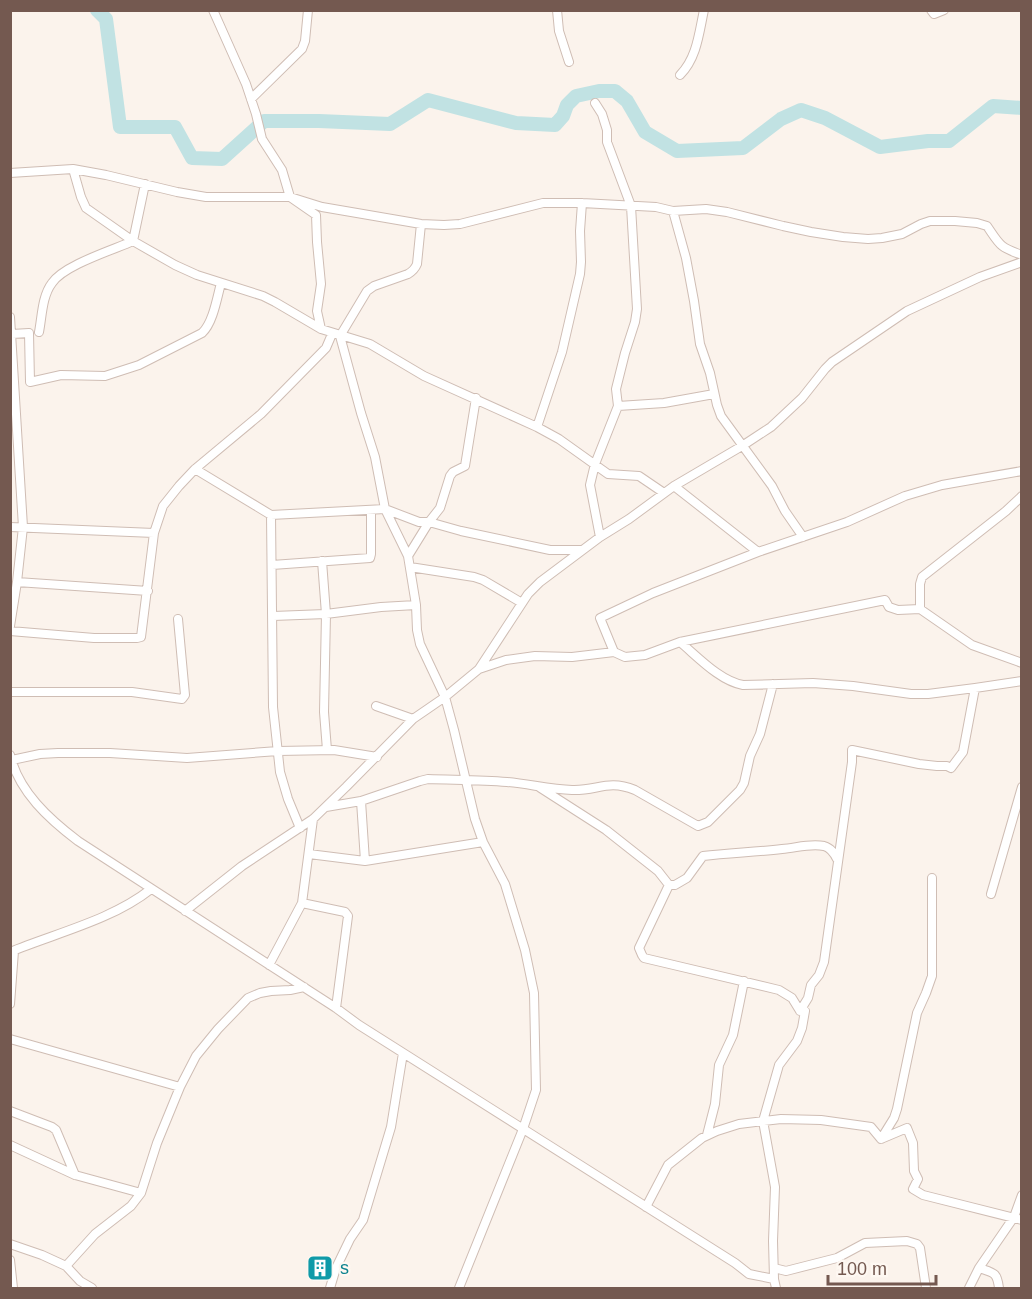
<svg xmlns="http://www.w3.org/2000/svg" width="1032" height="1299" font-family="Helvetica,sans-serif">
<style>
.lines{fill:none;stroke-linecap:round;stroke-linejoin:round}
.river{stroke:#c1e2e3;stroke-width:14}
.minor-casing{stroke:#cfbdb4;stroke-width:10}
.minor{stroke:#fff;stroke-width:8}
.labels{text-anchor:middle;stroke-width:4.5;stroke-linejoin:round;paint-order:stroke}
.culture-label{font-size:18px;fill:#0d838f;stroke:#fef8f2;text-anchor:start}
</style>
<rect width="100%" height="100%" fill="#fbf3ec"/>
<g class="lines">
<path class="river" d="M 97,10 L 106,19 L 120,127 L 175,127 L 192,158 L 222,159 L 264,121 L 319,121 L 390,124 L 428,100 L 516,123 L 555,125 L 563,116 L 567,105 L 576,96 L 599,91 L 615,91 L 627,101 L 645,132 L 677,151 L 743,148 L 781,119 L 801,110 L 825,118 L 880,147 L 928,141 L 949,141 L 993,106 L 1022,108"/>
<defs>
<path id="minor" d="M 213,10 L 246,84 L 256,114 L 262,139 L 282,170 L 290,197 L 316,215 L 317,242 L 321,284 L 317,311 L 321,329
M 557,10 L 559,31 L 569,62
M 931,10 L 934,14 L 944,10
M 680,75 C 697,58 699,33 704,10
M 251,99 L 302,49 L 305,41 L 308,10
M 595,103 L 602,114 L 607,130 L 607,142 L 631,206 L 637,309 L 635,322 L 625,353 L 616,389 L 618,406 L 595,464 L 590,485 L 600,537
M 73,169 L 81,197 L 86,208 L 133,241 L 175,265 L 197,275 L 263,296 L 275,302 L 321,329 L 370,344 L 424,376 L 537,427 L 559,439 L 608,474 L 639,476 L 664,493
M 10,173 L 73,169 L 106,175 L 177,192 L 206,197 L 290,197 L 322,207 L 421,224 L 444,225 L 460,224 L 543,203 L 582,203 L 656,207 L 673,211 L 706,209 L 727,212 L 783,226 L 811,232 L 843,237 L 868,239 L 882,238 L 902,234 L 921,224 L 930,221 L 955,221 L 977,223 L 987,226 C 1000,245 999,247 1022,255
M 673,211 L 686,258 L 694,301 L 700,344 L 710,373 L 717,405 L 721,416 L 772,486 L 785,511 L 803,537
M 421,224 L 417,264 C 415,269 413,271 408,274 L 374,286 L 367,291 L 340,336 L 361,413 L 375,457 L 385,509 L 408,556 L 416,605 L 417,630 L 420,644 L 445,697 L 454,730 L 475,819 L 483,842 L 505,884 L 525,950 L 534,993 L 536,1090 L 523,1129 L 459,1288
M 10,317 L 23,527 L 17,582 L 10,626
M 39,332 C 42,317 42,296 52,283 C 64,265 113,250 133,241 L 145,184
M 12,334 L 29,333 L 30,382 L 61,375 L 105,376 L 139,365 L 202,333 C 213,323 217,298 221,283
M 618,406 L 664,403 L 714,394
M 537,427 L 562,352 L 580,274 L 581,262 L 580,231 L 582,203
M 195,469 L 271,515 L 385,509 L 419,522 L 429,522 L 461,531 L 550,550 L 582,550
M 674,486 L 758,552
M 271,515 L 273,707 L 280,772 L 288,799 L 300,828
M 10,527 L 154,533 L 163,506 L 179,486 L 195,469 L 261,414 L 326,348 L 332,334
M 408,556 L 429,522 L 440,508 L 450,476 L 453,472 L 465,466 L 476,398
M 322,561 L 326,614 L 324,712 L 327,750
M 272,565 L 370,558 L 371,554 L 371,510
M 410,567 L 474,577 L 483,580 L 522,603
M 17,582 L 148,591
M 920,609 L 920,584 L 922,577 L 1006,511 L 1022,496
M 273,616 L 326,614 L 381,607 L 416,605
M 10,631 L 94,638 L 137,638 L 141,637 L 154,533
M 680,642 C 698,657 720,681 743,685 L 813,683 L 853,686 L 911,694 L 928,694 L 975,688 L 1022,681
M 614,652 L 600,618 L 653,593 L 758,552 L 847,522 L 905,496 L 942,485 L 1022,471
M 479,669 L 506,660 L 535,656 L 572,657 L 614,652 L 625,657 L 645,655 L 680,642 L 885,600 L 889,607 L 898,610 L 920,609 L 972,645 L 1022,663
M 10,692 L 132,692 L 182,699 L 185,695 L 178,619
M 376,706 L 413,719
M 10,755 C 19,792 49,819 78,841 L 336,1008 L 359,1025 L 735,1263 L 749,1274 L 774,1279 L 776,1288
M 12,760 L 40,754 L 58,753 L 110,753 L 187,758 L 278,751 L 334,750 L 377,757
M 539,787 L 606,830 L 658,871 L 669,885 L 675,885 L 687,878 L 703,856 C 729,853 756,852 782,849 C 796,848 810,843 824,846 C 831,848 834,853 837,859
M 361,801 L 365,861
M 326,807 L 361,801 L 420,781 L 428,779 C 454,780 481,780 507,782 C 529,784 550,789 572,790 C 598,791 607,779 635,790 L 698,826 L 708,822 L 740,790 L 744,783 L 750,756 L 760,734 L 773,684
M 309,854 L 365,861 L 483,842
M 669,885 L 639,948 L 642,955 L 644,958 L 779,990 L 792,998 L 800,1011
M 991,894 L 1022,787
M 302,903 L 345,912 L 348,916 L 336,1008
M 185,911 L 242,866 L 313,819 L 346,787 L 413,719 L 445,697 L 479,669 L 528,594 L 540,582 L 600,537 L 629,519 L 674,486 L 742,446 L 771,427 L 802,398 L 825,369 L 832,362 L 907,311 L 980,277 L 1022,262
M 10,952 C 56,933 112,920 151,889
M 269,965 L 302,903 L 313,819
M 10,1004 L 14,951
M 10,1039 L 180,1087
M 10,1111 L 52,1127 L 56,1130 L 75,1175
M 707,1135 L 715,1104 L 719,1065 L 733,1035 L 744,981
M 881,1139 L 894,1118 L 897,1109 L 917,1013 L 926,993 L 932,976 L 932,878
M 10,1145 L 75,1175 L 141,1193
M 646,1207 L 668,1165 L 702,1138 L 717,1131 L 739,1124 L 781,1119 L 821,1120 L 871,1127 L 881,1139 L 907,1128 L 913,1143 L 914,1171 L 918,1179 L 913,1189 L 923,1195 L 1022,1220
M 10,1244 L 42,1255 L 66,1266 L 80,1281 L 92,1288
M 10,1260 L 13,1288
M 66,1266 L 95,1234 L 131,1206 L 141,1193 L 157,1143 L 180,1087 L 196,1056 L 218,1029 L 248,998 L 260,993 L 271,991 L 290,990 L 304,987
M 774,1268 L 786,1271 L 837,1258 L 865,1243 L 907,1241 L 917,1244 L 920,1248 L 926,1288
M 979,1268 C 994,1273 997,1272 999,1288
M 774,1279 L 773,1241 L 775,1187 L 763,1121 L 779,1065 L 797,1041 L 802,1028 L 805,1011 L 800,1011 L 808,998 L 811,985 L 819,975 L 824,962 L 852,762 L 852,750 L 919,764 L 937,766 L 947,766 L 951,768 L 963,752 L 975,688
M 330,1288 L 336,1268 L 350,1239 L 363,1220 L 391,1127 L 403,1053
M 969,1288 L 979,1268 L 1014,1217 L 1022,1195"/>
</defs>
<use href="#minor" class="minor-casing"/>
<use href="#minor" class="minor"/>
</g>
<defs>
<symbol id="building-square" viewBox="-11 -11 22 22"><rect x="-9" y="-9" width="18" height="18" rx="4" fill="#0f9aa8" stroke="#fef8f2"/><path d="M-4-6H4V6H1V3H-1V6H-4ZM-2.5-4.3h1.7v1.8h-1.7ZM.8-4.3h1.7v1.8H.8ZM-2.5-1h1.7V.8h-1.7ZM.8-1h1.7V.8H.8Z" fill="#fff"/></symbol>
</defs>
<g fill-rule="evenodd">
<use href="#building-square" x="305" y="1253" width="30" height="30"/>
</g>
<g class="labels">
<g class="culture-label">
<text x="340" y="1274">s</text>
</g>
</g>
<rect width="1032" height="1299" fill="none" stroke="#745950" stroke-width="24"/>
<path d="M828 1275v9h108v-9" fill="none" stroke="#745950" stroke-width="3"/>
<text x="837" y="1275" font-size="18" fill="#745950" stroke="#fef8f2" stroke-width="4.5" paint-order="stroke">100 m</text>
</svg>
